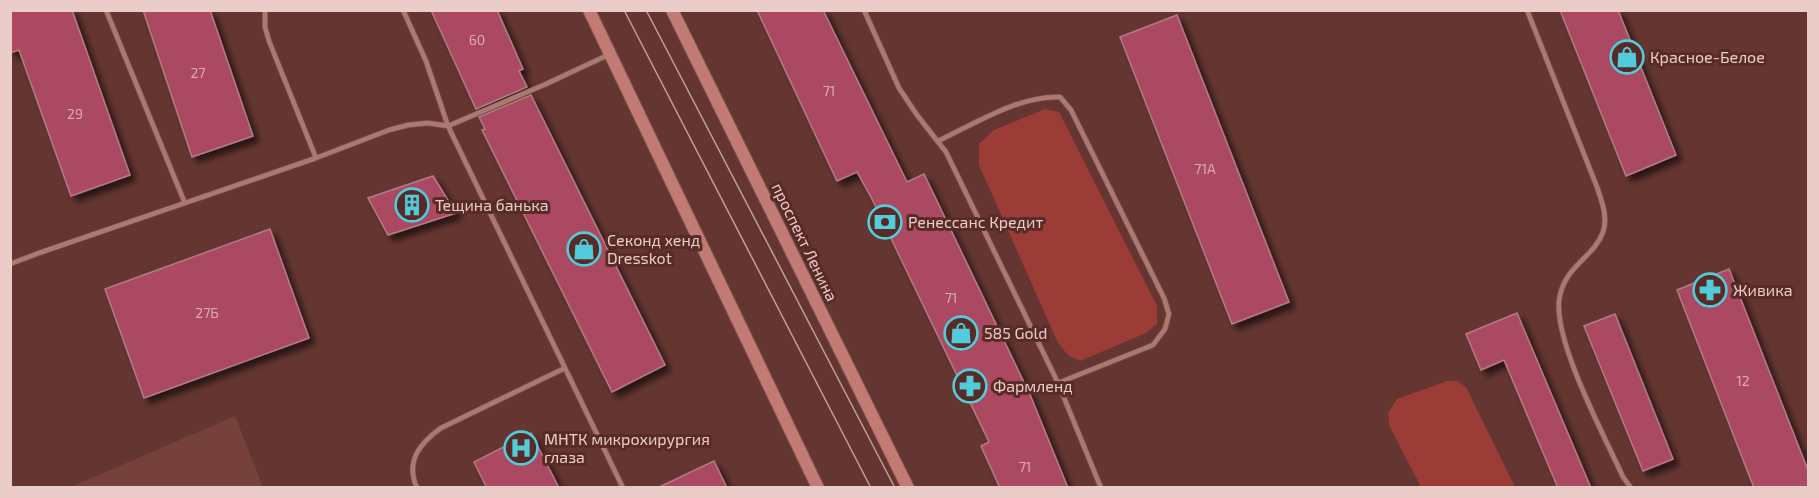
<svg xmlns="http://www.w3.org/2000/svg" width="1819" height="498" font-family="'Exo 2',sans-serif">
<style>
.built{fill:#76403b}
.green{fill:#9b3c36}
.building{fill:#ac4962;stroke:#b17b86;stroke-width:1.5;filter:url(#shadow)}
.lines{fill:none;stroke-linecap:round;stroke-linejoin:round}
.lane-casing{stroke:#7c5450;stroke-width:6}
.secondary-casing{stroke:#7c5450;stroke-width:14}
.lane{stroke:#ae7872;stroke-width:4.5}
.secondary{stroke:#c17b74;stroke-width:12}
.tram{stroke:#c19e9a;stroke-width:1.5}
.labels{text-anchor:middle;stroke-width:6;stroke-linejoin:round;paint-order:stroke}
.number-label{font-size:14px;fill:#daabae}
.poi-label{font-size:16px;fill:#eaccc8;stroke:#592b27;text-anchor:start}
.street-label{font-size:16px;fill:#eaccc8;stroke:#592b27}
</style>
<defs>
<filter id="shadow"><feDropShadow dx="5.5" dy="5.5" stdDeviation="3" flood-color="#0009"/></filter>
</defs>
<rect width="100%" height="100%" fill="#653631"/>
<path class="built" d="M 235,416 L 263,487 L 71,487 Z"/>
<path class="green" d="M 1045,109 L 1059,112 L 1157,306 L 1157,324 L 1146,333 L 1080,361 L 1068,355 L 1058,343 L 979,165 L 979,144 L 994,130 Z
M 1447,381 L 1457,381 L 1466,387 L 1515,487 L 1421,487 L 1389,425 L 1388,413 L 1397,399 Z"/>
<path class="building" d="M 10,10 L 72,10 L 130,175 L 71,196 L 19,50 L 10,53 Z
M 143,10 L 210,10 L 253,136 L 192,157 Z
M 431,10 L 497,10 L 523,69 L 519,71 L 527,87 L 476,109 Z
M 757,10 L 823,10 L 907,182 L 924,174 L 1031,397 L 1068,488 L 1000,488 L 981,446 L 989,442 L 872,199 L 857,172 L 837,181 Z
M 1560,10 L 1618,10 L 1676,155 L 1626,176 Z
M 1177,15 L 1289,302 L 1232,324 L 1120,37 Z
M 531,95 L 665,365 L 612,392 L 482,130 L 485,129 L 479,117 Z
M 433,176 L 456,213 L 388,235 L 368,198 Z
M 270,229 L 309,338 L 144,398 L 105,289 Z
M 1729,269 L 1809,473 L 1809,488 L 1754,488 L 1677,290 Z
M 1517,313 L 1591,488 L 1558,488 L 1504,360 L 1481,370 L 1466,334 Z
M 1615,314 L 1673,459 L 1643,471 L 1584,326 Z
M 531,433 L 559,488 L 487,488 L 474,462 Z
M 714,461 L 727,488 L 657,488 Z"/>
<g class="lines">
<defs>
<path id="lane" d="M 106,10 L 184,201
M 265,10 L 265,27 L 269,41 L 316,158
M 403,10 L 426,61 L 448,126 L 623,488
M 864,10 L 899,88 L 917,115 L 946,152 L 1058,383 L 1101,488
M 1527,10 L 1597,187 C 1602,202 1608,217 1603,232 C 1594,258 1563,266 1559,301 C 1555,344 1604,435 1623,477 L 1631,488
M 938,141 C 974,124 1020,95 1060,97 L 1071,110 L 1164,298 L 1169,314 L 1165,329 L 1153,345 L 1058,383
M 10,264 L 39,253 L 316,158 L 389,130 L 408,125 L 428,123 L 448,126 L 546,84 L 608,55
M 417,488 C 405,461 420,443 441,428 L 565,368"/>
<path id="secondary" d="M 589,10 L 818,488
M 672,10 L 908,488"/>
</defs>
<use href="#lane" class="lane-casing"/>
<use href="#secondary" class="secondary-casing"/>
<use href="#lane" class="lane"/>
<use href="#secondary" class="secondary"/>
<path class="tram" d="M 624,10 L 871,488
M 646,10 L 895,488"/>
</g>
<defs>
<symbol id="shop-ring" viewBox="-11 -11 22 22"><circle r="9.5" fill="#592b27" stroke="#52cbda" stroke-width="1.5"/><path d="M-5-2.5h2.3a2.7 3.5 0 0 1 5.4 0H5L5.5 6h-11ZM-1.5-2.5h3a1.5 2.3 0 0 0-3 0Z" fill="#52cbda"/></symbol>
<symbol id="building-ring" viewBox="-11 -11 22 22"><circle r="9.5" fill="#592b27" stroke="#52cbda" stroke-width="1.5"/><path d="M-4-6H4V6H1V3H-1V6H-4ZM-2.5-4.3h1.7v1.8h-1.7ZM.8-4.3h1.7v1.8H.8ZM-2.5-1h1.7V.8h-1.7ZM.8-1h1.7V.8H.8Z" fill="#52cbda"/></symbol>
<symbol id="bank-ring" viewBox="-11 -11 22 22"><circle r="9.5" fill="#592b27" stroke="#52cbda" stroke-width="1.5"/><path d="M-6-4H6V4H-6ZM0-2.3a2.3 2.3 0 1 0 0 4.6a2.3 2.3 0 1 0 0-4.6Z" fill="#52cbda"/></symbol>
<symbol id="pharmacy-ring" viewBox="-11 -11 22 22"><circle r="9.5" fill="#592b27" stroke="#52cbda" stroke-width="1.5"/><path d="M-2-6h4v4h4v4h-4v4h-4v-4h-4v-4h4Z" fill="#52cbda"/></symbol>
<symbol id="hospital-ring" viewBox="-11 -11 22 22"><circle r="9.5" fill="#592b27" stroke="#52cbda" stroke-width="1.5"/><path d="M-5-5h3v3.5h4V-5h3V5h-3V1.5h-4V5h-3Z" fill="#52cbda"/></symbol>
</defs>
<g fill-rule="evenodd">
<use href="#shop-ring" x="1608" y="38" width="38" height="38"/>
<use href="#building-ring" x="393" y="186" width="38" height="38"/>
<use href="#bank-ring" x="866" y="203" width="38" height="38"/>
<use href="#shop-ring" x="565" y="230" width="38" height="38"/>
<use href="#pharmacy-ring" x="1691" y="271" width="38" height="38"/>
<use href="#shop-ring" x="942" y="314" width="38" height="38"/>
<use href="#pharmacy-ring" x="951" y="367" width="38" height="38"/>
<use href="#hospital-ring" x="502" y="429" width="38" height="38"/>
</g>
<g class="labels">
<g class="number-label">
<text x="477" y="45">60</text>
<text x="198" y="78">27</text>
<text x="829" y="96">71</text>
<text x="75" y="119">29</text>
<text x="1205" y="174">71А</text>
<text x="951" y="303">71</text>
<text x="207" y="318">27Б</text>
<text x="1743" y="386">12</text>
<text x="1025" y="472">71</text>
</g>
<g class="poi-label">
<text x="1650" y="63">Красное-Белое</text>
<text x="435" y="211">Тещина банька</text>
<text x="908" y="228">Ренессанс Кредит</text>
<text x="607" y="246">Секонд хенд<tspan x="607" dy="18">Dresskot</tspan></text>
<text x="1733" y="296">Живика</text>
<text x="984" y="339">585 Gold</text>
<text x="993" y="392">Фармленд</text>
<text x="544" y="445">МНТК микрохирургия<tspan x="544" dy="18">глаза</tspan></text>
</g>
<g class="street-label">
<text transform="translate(805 242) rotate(64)" y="6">проспект Ленина</text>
</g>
</g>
<rect width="1819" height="498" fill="none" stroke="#eaccc8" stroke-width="24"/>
</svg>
